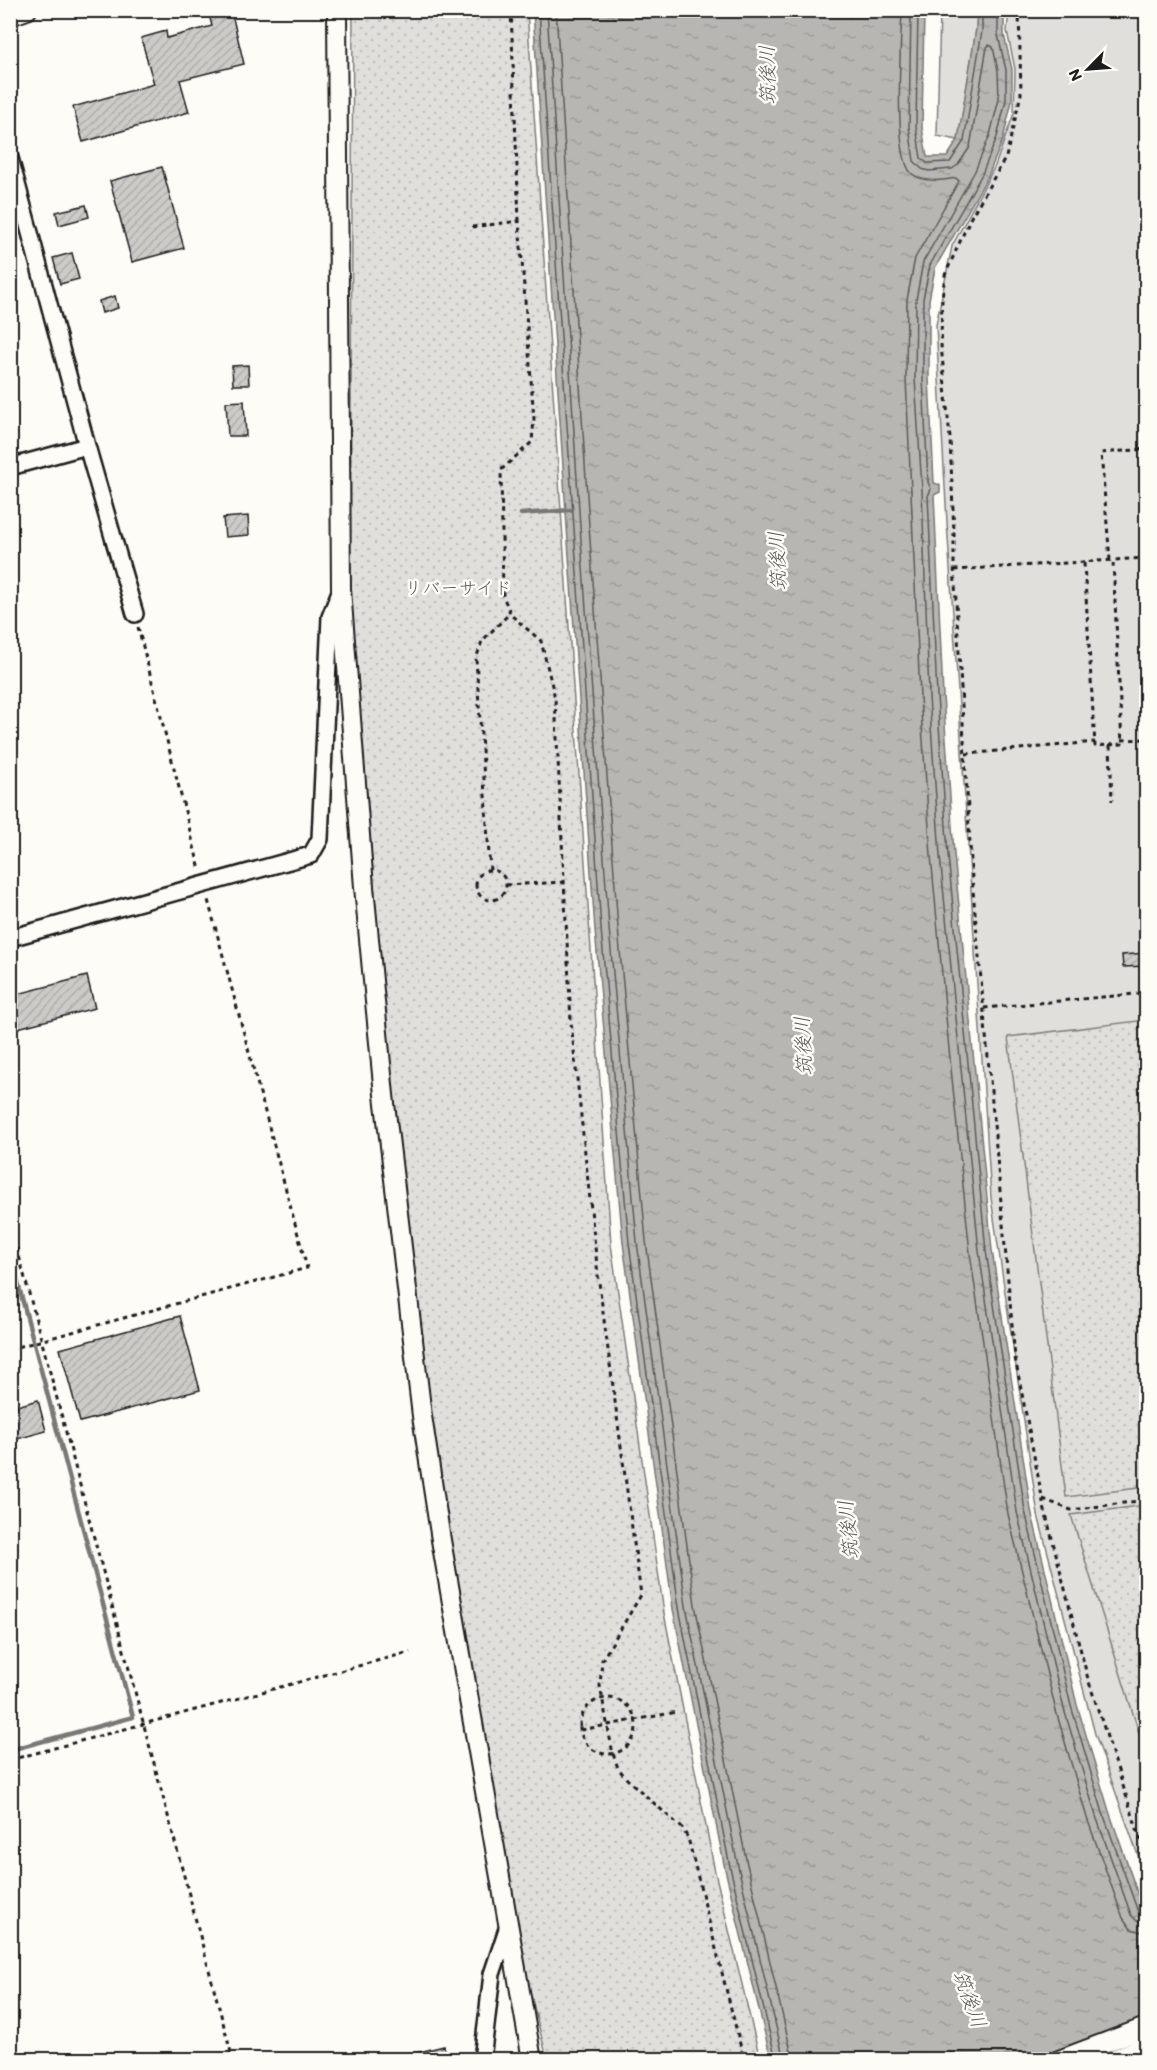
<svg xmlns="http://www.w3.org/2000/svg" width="1157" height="2070" font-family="Itim,'Klee One',sans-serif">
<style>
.grass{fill:#e0dfdb;stroke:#7e7e7c;stroke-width:1.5}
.park{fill:url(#park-dots);stroke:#7e7e7c;stroke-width:1.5}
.water{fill:url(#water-ripples);stroke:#797876;stroke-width:1.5}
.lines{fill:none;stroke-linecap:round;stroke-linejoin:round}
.shore{stroke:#5a5a58;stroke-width:1.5}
.stream{stroke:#797876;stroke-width:4.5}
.building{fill:url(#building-hatch);stroke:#1c1c1c;stroke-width:1.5}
.minor-casing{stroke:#1c1c1c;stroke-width:20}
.tertiary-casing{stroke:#1c1c1c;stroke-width:22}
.path{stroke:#1c1c1c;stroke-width:3;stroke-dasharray:4.5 4.5;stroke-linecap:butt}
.minor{stroke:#fdfcf7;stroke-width:15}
.tertiary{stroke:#fdfcf7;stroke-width:18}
.labels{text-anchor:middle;stroke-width:5;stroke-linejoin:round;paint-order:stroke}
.park-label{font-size:18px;fill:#575655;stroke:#fdfcf7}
.water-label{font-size:20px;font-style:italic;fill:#5a5a58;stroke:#fdfcf7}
</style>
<defs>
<pattern id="park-dots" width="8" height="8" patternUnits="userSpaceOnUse" patternTransform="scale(1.5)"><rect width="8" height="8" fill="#e0dfdb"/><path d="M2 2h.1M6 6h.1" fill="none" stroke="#c0bfbb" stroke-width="1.8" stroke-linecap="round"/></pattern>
<pattern id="water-ripples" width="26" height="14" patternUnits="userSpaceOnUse" patternTransform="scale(1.5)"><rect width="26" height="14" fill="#b7b6b2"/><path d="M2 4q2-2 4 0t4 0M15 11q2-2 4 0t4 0" fill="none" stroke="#9d9c98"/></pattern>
<pattern id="building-hatch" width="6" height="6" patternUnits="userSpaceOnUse" patternTransform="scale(1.5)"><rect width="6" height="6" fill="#cccbc8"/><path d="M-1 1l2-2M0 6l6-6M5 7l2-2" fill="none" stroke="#afaeab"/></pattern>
</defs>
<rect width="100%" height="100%" fill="#fdfcf7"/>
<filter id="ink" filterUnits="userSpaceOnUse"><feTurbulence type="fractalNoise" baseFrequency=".0167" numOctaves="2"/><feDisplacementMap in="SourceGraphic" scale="12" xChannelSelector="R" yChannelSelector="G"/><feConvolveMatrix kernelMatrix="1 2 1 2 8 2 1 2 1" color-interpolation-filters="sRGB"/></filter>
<g filter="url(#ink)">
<path class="grass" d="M 940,11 L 977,11 L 976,29 L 958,140 L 937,136 Z
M 1009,11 L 1146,11 L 1146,1878 L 1095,1734 L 1038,1515 L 991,1198 L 947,522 L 936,325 L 952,246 L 995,166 L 1014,113 L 1015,69 L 1007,31 Z"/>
<path class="park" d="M 353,11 L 527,11 L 611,1244 L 664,1613 L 715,1872 L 760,2059 L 547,2059 L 529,1987 L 440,1499 L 389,1069 L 350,590 Z
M 1146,1020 L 1146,1487 L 1066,1497 L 1008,1037 Z
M 1146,1505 L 1146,1755 L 1071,1515 Z"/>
<path class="water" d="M 533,11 L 924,11 L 922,127 L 927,157 L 947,157 L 958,140 L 976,29 L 977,11 L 1004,11 L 1004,35 L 1012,69 L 1012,101 L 1003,139 L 988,176 L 935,268 L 929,300 L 929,378 L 934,483 L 940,485 L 940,492 L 934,495 L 943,696 L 954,854 L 992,1250 L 1031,1510 L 1077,1705 L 1109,1811 L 1146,1918 L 1146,2059 L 771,2059 L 725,1869 L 673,1609 L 623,1243 L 595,930 L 567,527 Z"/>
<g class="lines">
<path class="shore" d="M 539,10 L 601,929 L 629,1243 L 679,1608 L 730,1867 L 776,2060
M 547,10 L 580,526 L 609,928 L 637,1242 L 686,1606 L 738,1866 L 784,2060
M 556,10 L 589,526 L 618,928 L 646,1241 L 695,1605 L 747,1864 L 793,2060
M 902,10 C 901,40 893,154 911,173 C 922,183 943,181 956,178 L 959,181 L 915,258 L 907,300 L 906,378 L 920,697 L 931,856 L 949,1049 L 970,1253 L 1008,1514 L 1056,1711 L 1087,1818 L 1123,1918 L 1131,1929 L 1146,1933
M 911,10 L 909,127 L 914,161 L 922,169 L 929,171 L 952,169 L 958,165 L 970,147 L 987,47 L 989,45 L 993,47 L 998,71 L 999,99 L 990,135 L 975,171 L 923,262 L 916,300 L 915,378 L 922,489 L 929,697 L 940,856 L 979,1251 L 1017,1512 L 1064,1709 L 1096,1816 L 1131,1915 L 1138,1922 L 1146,1924
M 918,10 L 916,127 L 921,158 L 927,163 L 950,162 L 964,141 L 982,31 L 982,10
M 998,10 L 998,35 L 1006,70 L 1006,100 L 997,137 L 982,174 L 930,265 L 923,299 L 923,378 L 928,482 L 931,489 L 928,496 L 937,696 L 948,855 L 986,1251 L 1025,1511 L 1071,1706 L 1103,1813 L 1138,1912 L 1141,1916 L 1146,1916"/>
<path class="stream" d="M 521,514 L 570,510
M 10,1253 L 133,1717 L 10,1750"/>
</g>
<path class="building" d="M 208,10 L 231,10 L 244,64 L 180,80 L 189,112 L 83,142 L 73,107 L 154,84 L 141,38 L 166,31 L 167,38 L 212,26 Z
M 162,167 L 184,248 L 132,262 L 110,181 Z
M 86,205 L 89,217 L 59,225 L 56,212 Z
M 72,253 L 79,279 L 60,284 L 53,258 Z
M 115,296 L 118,308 L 102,313 L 99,301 Z
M 248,365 L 249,385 L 233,385 L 232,366 Z
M 244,401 L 246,436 L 228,436 L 226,402 Z
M 248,516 L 249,535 L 225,537 L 223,518 Z
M 1146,953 L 1146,966 L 1123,967 L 1122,955 Z
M 87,976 L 95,1008 L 10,1030 L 10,996 Z
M 180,1316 L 200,1390 L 80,1422 L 60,1349 Z
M 38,1400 L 46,1431 L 10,1441 L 10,1408 Z
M 444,2046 L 447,2060 L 408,2060 L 407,2055 Z"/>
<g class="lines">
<defs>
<path id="minor" d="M 10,158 L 87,446 L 135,614
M 10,467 L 87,446
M 10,938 L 311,855 L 320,839 L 330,617 L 341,589
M 482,2060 L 492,1974 L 508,1926"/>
<path id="tertiary" d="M 337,10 L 341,589 L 364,887 L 384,1095 L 422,1416 L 441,1540 L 532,2060
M 10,16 L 27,10
M 1059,2060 L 1146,2027
M 1111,2060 L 1146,2046"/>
</defs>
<use href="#minor" class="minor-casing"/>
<use href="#tertiary" class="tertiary-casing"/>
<path class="path" d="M 511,10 L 519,221
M 1019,10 L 1021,94 L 1006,157 L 971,217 L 945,275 L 942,298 L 941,345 L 950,438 L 954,534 L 954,566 L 972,879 L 1015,1358 L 1044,1507 L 1088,1679 L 1146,1856
M 472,227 L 519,221 L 534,419 L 532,442 L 501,470 L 503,596 L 511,615 L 541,641 L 555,698 L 571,1022 L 598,1275 L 641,1595 L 602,1660 L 600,1686 L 613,1754 L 618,1768 L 627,1779 L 682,1828 L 688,1838 L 744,2060
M 1110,560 L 1101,453 L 1146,449
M 1084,563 L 1095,746 L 1122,744 L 1113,561
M 954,570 L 1146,558
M 138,627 L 200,870
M 1122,740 L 1146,739
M 1110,745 L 1112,801
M 966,754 L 1095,742
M476 885a15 15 0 1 1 30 0a15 15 0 1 1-30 0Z
M 490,870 L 476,659 L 482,641 L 510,613
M 506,885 L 564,882
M 984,1008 L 1146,993
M 10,1222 L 233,2060
M 10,1349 L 307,1268 L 208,900
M 1043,1499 L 1071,1510 L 1146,1500
M580 1726a28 28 0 1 1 56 0a28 28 0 1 1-56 0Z
M 581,1730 L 677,1712
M 10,1760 L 410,1652"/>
<use href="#minor" class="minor"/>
<use href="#tertiary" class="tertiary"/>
</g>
</g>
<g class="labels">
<g class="park-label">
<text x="458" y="594">リバーサイド</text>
</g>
<g class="water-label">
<text transform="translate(767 75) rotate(-91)" y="7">筑後川</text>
<text transform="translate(777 561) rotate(-93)" y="7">筑後川</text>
<text transform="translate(803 1046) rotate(-93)" y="7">筑後川</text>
<text transform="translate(848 1530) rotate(-96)" y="7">筑後川</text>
<text transform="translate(970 1999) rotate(70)" y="7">筑後川</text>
</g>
</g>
<rect width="1157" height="2070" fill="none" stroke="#fdfcf7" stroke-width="36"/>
<rect x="18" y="18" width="1121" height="2034" fill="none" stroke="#1c1c1c" stroke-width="2" filter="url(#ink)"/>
<g transform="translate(1088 69) rotate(245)" stroke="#fdfcf7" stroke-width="4.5" paint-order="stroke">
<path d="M0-4.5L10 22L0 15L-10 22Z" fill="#1c1c1c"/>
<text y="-9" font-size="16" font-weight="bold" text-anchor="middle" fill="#1c1c1c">N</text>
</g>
</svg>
